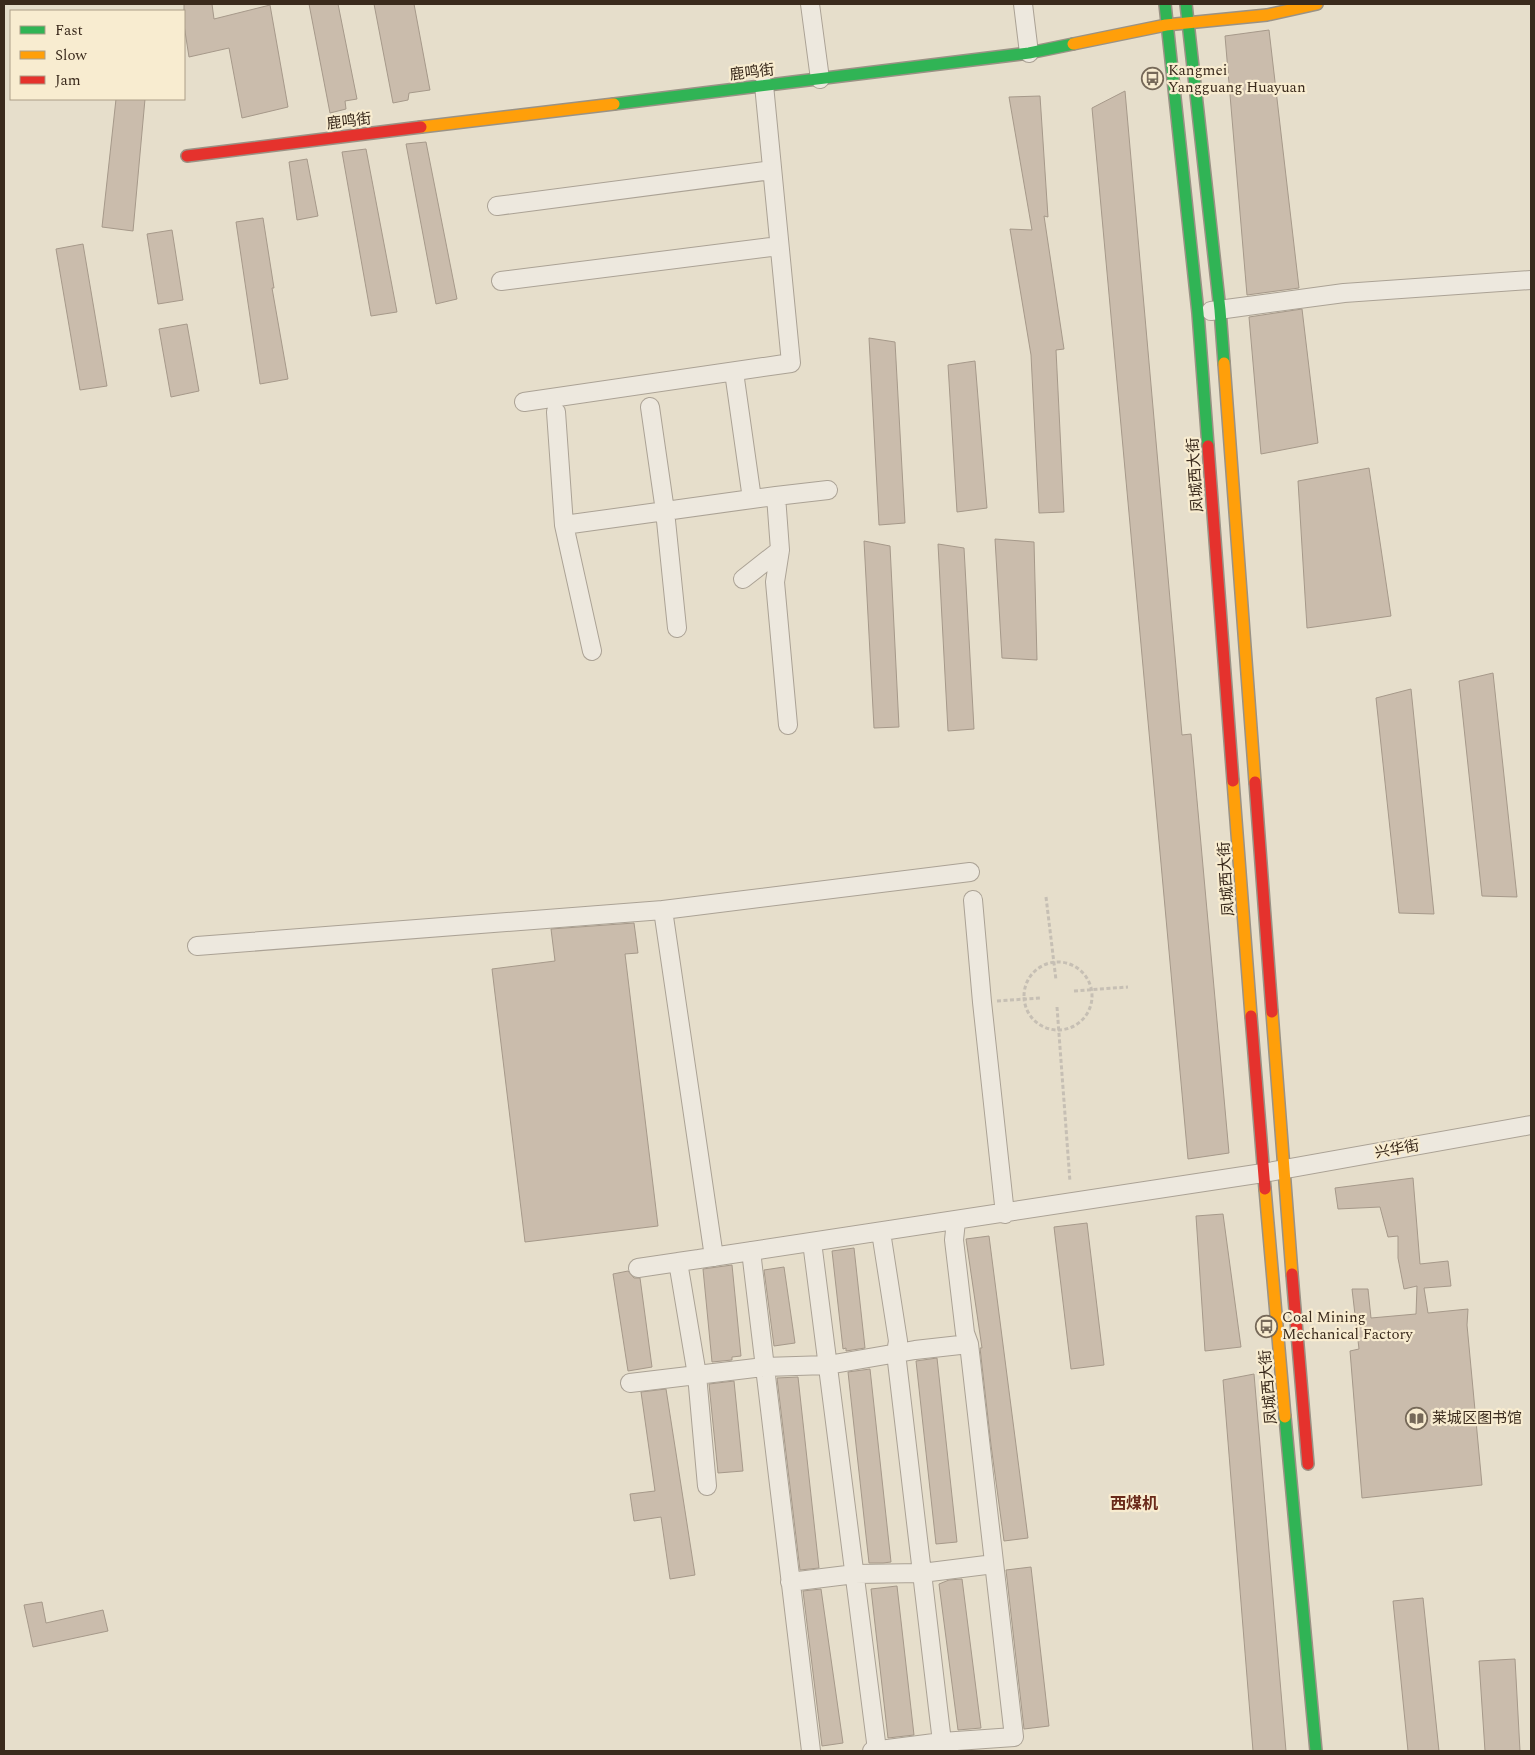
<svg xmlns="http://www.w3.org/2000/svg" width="1535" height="1755" font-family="Spectral,'Noto Sans SC',serif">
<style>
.building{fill:#cabcac;stroke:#a6998a}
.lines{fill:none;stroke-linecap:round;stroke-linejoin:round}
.street-casing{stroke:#aba295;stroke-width:20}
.fast-casing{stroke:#9a9285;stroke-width:14}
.slow-casing{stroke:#9a9285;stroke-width:14}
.jam-casing{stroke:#9a9285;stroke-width:14}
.path{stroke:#c6bfb4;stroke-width:3;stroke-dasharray:4 2.5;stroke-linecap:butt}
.street{stroke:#ede8de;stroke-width:18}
.fast{stroke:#30b455;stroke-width:11}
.slow{stroke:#ff9f0a;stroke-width:11}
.jam{stroke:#e5322d;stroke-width:11}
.labels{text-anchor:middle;stroke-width:4.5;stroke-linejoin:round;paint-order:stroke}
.poi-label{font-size:15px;fill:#3a2a1c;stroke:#f8ecd0;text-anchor:start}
.street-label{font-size:15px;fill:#3a2a1c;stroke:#f8ecd0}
.neighbourhood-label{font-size:16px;font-weight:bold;fill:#692919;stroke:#f8ecd0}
</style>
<rect width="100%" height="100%" fill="#e6decb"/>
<path class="building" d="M 184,4 L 212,4 L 214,19 L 270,5 L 288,107 L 242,118 L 229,48 L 189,57 L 184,25 Z
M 309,4 L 338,4 L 357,99 L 345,101 L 346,109 L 330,113 Z
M 374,4 L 414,4 L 430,90 L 409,93 L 408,100 L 393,103 Z
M 1269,30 L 1299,288 L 1247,295 L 1225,36 Z
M 1125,91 L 1182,735 L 1191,734 L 1229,1153 L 1188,1159 L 1092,108 Z
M 1040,96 L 1048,217 L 1044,216 L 1064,349 L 1056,350 L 1064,512 L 1039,513 L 1031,355 L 1010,229 L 1032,230 L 1009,97 Z
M 116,99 L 145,99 L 133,231 L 102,227 Z
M 426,142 L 457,299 L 436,304 L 406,144 Z
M 366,149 L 397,312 L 371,316 L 342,152 Z
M 307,159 L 318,216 L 297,220 L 289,162 Z
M 263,218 L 274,288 L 272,288 L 288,379 L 260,384 L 236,222 Z
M 172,230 L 183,300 L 158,304 L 147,234 Z
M 83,244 L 107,386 L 80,390 L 56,249 Z
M 1302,309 L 1318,443 L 1261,454 L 1249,317 Z
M 187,324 L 199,391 L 171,397 L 159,329 Z
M 869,338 L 895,342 L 905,523 L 879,525 Z
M 975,361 L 987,508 L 957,512 L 948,365 Z
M 1369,468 L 1391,616 L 1307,628 L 1298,481 Z
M 995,539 L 1034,542 L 1037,660 L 1002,658 Z
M 864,541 L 890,546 L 899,727 L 874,728 Z
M 938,544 L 964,548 L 974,729 L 948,731 Z
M 1493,673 L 1517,897 L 1482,896 L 1459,681 Z
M 1411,689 L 1434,914 L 1399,913 L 1376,698 Z
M 634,923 L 638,953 L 625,954 L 658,1226 L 525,1242 L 492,969 L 555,961 L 551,929 Z
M 1413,1178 L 1420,1264 L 1448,1261 L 1451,1286 L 1424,1288 L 1428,1313 L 1468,1309 L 1467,1325 L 1482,1485 L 1362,1498 L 1350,1351 L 1359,1349 L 1352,1289 L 1368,1289 L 1371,1318 L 1416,1314 L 1417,1286 L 1404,1289 L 1398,1258 L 1398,1236 L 1388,1237 L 1380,1207 L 1338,1209 L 1335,1188 Z
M 1223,1214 L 1241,1347 L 1205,1351 L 1196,1216 Z
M 1087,1223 L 1104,1365 L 1071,1369 L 1054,1227 Z
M 989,1236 L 1028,1538 L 1004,1541 L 991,1445 L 980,1348 L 982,1348 L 966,1239 Z
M 854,1248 L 865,1348 L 846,1351 L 846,1348 L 843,1349 L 832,1251 Z
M 732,1265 L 741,1356 L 732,1357 L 732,1360 L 712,1362 L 703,1269 Z
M 784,1267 L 795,1343 L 774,1346 L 764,1270 Z
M 628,1271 L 634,1278 L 640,1278 L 652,1367 L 628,1371 L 613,1274 Z
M 937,1358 L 957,1542 L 936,1544 L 916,1361 Z
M 870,1369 L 891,1562 L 883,1563 L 869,1563 L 848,1372 Z
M 1254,1374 L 1286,1751 L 1253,1751 L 1223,1380 Z
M 798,1377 L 819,1568 L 800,1570 L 777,1378 Z
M 734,1381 L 743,1471 L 718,1473 L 709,1384 Z
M 666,1389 L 695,1575 L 670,1579 L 661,1517 L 634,1521 L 630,1494 L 655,1491 L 641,1392 Z
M 1031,1567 L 1049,1726 L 1024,1729 L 1006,1570 Z
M 962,1579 L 981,1728 L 958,1730 L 939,1584 L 949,1580 Z
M 897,1586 L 914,1735 L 888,1738 L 871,1589 Z
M 821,1589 L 843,1743 L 822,1746 L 803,1591 Z
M 1423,1598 L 1439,1751 L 1408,1751 L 1393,1601 Z
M 42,1602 L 46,1623 L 103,1610 L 108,1631 L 33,1647 L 24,1605 Z
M 1515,1659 L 1520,1751 L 1485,1751 L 1479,1661 Z"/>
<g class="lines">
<defs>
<path id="street" d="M 810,4 L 820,79
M 1023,4 L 1029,53
M 497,206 L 772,170
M 501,281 L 779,246
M 1211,311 L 1344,293 L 1531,280
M 524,402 L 791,363 L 764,85
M 650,407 L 665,511 L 677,628
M 556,412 L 564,525 L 752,499 L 734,372
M 776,496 L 828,490
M 564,525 L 592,651
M 780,550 L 775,582 L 788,725
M 743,579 L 780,550 L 776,496 L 752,499
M 973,900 L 982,1002 L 1005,1214
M 663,910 L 714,1257
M 197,946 L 663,910 L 970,872
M 881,1232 L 898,1341 L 896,1353 L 942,1742
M 812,1242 L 877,1750
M 751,1251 L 811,1751
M 699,1259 L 1263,1173 L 1531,1125
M 638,1268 L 699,1259 L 678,1262 L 697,1375 L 707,1486
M 630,1383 L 764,1367 L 828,1365 L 915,1350 L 969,1344
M 790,1582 L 855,1574 L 922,1573 L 994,1564
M 872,1751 L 942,1742 L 1014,1737 L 969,1344 L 965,1333 L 954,1240 L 956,1221"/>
<path id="fast" d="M 1165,4 L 1198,313 L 1208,446
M 1186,4 L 1220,310 L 1224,363
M 614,104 L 1029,53 L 1073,44
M 1285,1417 L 1316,1751"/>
<path id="slow" d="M 1073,44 L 1166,25 L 1267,15 L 1317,4
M 421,127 L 614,104
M 1224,363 L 1255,782
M 1233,781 L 1251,1016
M 1272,1012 L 1292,1274
M 1265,1189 L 1285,1417"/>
<path id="jam" d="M 187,156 L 421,127
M 1208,446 L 1233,781
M 1255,782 L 1272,1012
M 1251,1016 L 1265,1189
M 1292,1274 L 1308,1464"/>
</defs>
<use href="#street" class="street-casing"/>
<use href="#fast" class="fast-casing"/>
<use href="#slow" class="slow-casing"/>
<use href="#jam" class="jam-casing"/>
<path class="path" d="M 1046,897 L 1056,980
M1024 996a34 34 0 1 1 68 0a34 34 0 1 1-68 0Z
M 1074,991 L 1128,987
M 997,1001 L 1040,998
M 1057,1007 L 1070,1182"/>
<use href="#street" class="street"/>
<use href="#fast" class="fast"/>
<use href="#slow" class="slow"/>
<use href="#jam" class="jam"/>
</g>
<defs>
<symbol id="bus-ring" viewBox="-11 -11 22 22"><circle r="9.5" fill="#f8ecd0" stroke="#766959" stroke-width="1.5"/><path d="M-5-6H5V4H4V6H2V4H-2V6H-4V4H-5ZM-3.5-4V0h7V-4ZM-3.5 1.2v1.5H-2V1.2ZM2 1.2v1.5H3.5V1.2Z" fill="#766959"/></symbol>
<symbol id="library-ring" viewBox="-11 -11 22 22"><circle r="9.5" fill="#f8ecd0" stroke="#766959" stroke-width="1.5"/><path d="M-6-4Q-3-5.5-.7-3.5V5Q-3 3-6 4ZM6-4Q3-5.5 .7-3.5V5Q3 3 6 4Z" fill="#766959"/></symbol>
</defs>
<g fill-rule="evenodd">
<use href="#bus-ring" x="1140" y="66" width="25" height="25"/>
<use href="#bus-ring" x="1254" y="1314" width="25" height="25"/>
<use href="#library-ring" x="1404" y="1406" width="25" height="25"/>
</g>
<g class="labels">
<g class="poi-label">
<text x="1168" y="75">Kangmei<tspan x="1168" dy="17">Yangguang Huayuan</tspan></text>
<text x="1282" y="1322">Coal Mining<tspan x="1282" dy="17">Mechanical Factory</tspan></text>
<text x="1432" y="1423">莱城区图书馆</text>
</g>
<g class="street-label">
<text transform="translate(752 72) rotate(-7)" y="5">鹿鸣街</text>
<text transform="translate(349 121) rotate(-7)" y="5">鹿鸣街</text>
<text transform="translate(1195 475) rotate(-94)" y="5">凤城西大街</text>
<text transform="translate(1226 879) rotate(-94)" y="5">凤城西大街</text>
<text transform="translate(1397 1149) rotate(-10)" y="5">兴华街</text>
<text transform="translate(1268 1387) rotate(-95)" y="5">凤城西大街</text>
</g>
<g class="neighbourhood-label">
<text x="1134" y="1509">西煤机</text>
</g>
</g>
<rect width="1535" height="1755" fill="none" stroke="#3a2a1c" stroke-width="10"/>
<rect x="10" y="10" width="175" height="90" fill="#f8ecd0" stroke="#ac9e88"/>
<rect x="20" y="26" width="25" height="8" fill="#30b455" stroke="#ac9e88"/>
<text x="55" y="35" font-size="15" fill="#3a2a1c">Fast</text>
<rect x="20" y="51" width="25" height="8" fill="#ff9f0a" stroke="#ac9e88"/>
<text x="55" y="60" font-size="15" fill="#3a2a1c">Slow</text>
<rect x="20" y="76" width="25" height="8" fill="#e5322d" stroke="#ac9e88"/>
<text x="55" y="85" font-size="15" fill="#3a2a1c">Jam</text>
</svg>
